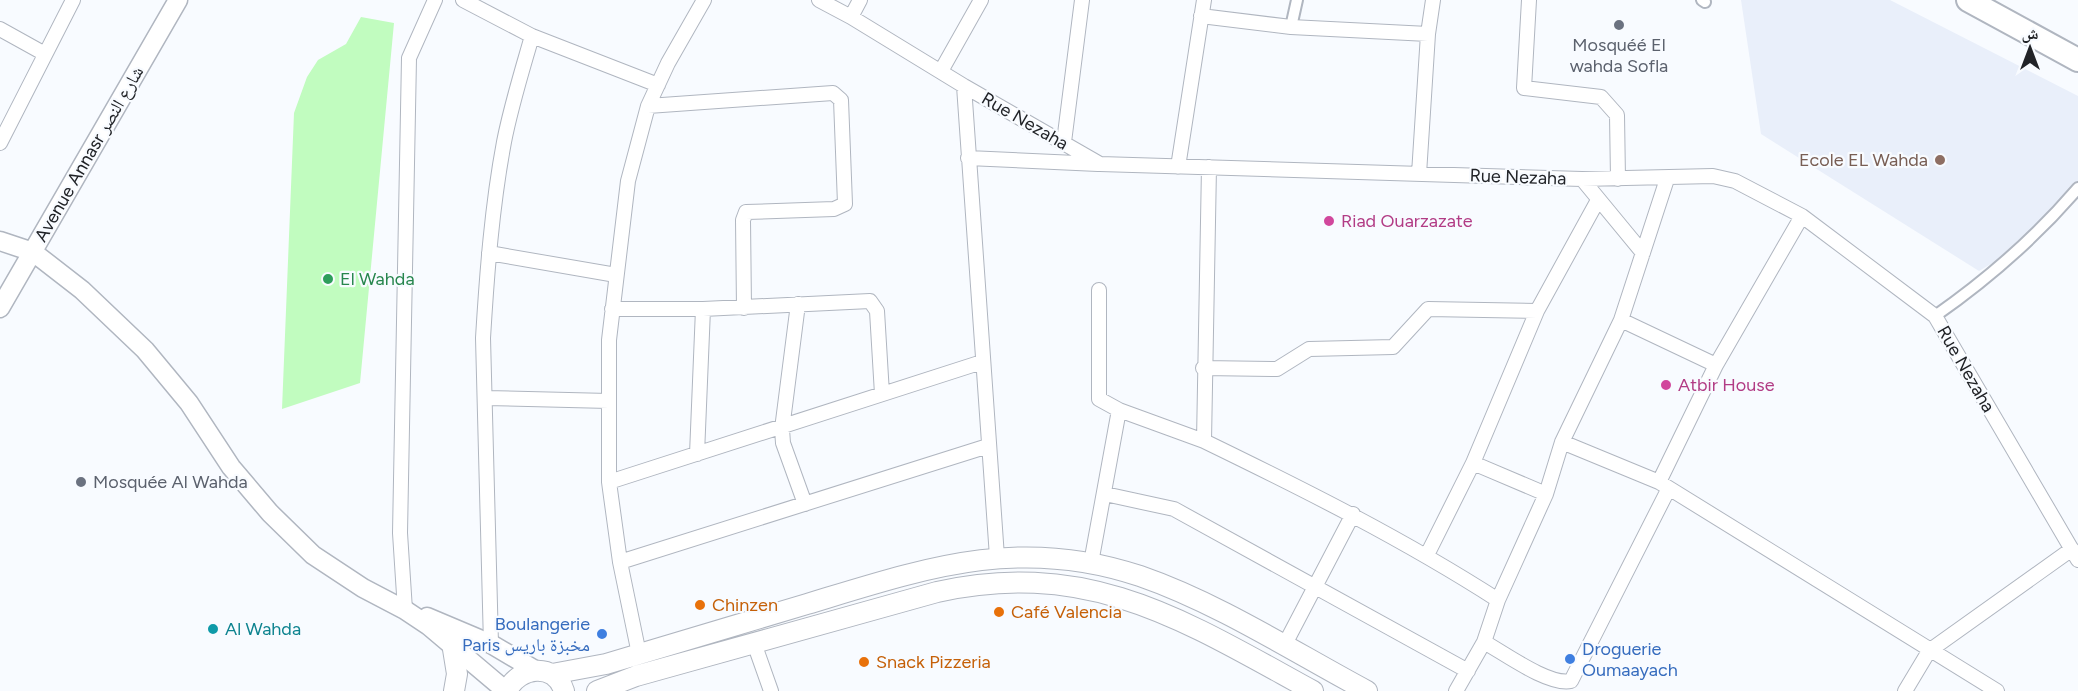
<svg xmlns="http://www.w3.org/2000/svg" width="2078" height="691" font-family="Figtree,'Noto Naskh Arabic',sans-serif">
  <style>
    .built { fill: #e9effa }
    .green { fill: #c1fcbf }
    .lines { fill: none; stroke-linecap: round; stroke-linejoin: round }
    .pedestrian-casing { stroke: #b0b6c0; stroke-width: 14 }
    .minor-casing { stroke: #b0b6c0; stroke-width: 16 }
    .tertiary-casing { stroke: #b0b6c0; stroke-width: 21 }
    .secondary-casing { stroke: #b0b6c0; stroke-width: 22 }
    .primary-casing { stroke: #b0b6c0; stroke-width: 26 }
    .pedestrian { stroke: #fff; stroke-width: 10 }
    .minor { stroke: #fff; stroke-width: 14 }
    .tertiary { stroke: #fff; stroke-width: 18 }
    .secondary { stroke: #fff; stroke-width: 20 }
    .primary { stroke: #fff; stroke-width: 22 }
    .worship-dot { fill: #6b7280; stroke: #f8fbff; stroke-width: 2 }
    .education-dot { fill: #8d6e63; stroke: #f8fbff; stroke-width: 2 }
    .hotel-dot { fill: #d1479c; stroke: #f8fbff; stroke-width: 2 }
    .leisure-dot { fill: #2e9e5b; stroke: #f8fbff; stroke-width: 2 }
    .food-dot { fill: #e8710a; stroke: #f8fbff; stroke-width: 2 }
    .culture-dot { fill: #0f9aa8; stroke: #f8fbff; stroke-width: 2 }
    .shop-dot { fill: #3f7fe0; stroke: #f8fbff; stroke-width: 2 }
    .labels { text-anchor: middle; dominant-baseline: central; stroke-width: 4.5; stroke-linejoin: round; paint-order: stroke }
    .worship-label { font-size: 18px; fill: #5b616d; stroke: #f8fbff }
    .street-label { font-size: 18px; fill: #212327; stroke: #f8fbff }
    .education-label { font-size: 18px; fill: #785e54; stroke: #f8fbff; text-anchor: end }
    .hotel-label { font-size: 18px; fill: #b23c85; stroke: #f8fbff; text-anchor: start }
    .leisure-label { font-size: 18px; fill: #27864d; stroke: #f8fbff; text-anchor: start }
    .food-label { font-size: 18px; fill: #c56008; stroke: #f8fbff; text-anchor: start }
    .shop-label { font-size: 18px; fill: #366cbe; stroke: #f8fbff; text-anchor: end }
    .culture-label { font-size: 18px; fill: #0d838f; stroke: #f8fbff; text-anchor: start }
  </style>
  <rect width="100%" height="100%" fill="#f8fbff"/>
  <path class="built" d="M1741,0H1890L2078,96V186L2018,248L1979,271L1761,134Z"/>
  <path class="green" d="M361,17L394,23L360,383L282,409L294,113L307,77L318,60L346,44Z"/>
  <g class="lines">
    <defs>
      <path id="pedestrian" d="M1702,0L1705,2
        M1291,27L1297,0
        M1935,316C1988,279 2036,237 2078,188"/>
      <path id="minor" d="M463,0L532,36L658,85
        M819,0L851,17L964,86L1100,164L1582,179L1713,176L1735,181L1802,216L1935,316L2078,560
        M1529,0L1524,88L1601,97L1617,115L1618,179
        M1201,16L1291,27L1428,34
        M851,17L860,0
        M0,29L45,54
        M941,71L981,0
        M964,86L997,557
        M648,106L833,93L841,100L845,204L834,209L746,212L743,220L744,308
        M1064,142L1082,0
        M0,143L73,0
        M968,158L1098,164
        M1178,167L1204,0
        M1419,174L1428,34L1433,0
        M1582,179L1643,253
        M489,253L616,275
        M1099,290V399L1119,410
        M798,304L782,429L783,443L805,504
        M612,309H703L870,301L877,311L882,394
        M1621,320L1716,365
        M1203,368L1277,369L1309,349L1393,347L1428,309L1537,311
        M485,398L609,401
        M1204,441C1305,490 1403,539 1498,600
        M1562,442L1659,482L1997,691
        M697,454L703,309
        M609,482L982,362
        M1659,482L1716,365L1802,216
        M1105,494L1174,509L1468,671
        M1546,494L1473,463L1537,311L1598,200
        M1427,555L1473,463
        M620,562L988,446
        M1091,563L1119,410L1204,441L1209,167
        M405,610L400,533L409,58L435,0
        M1484,642C1504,653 1549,686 1571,681L1668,490
        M754,643L771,691
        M491,644L483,338C487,272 492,206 504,142C511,106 522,71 532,36
        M1284,646L1353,514
        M639,654L620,562L609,482V340L628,181L648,106L668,63L704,0
        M1456,691L1484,642L1498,600L1546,494L1562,442L1621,320L1667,179
        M1905,691L1929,651L2072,549"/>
      <path id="tertiary" d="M0,241L33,252L82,290L145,350L189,403L231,467L270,513L313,555L363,588L405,610L429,626L506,691
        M0,308L178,0
        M427,617L491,644L535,670"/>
      <path id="secondary" d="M452,643L457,674L454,691
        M552,674L606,664C673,644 740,624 807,604C923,569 1018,535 1140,576C1218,603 1294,652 1367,691
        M507,691C519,666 555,662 564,691
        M597,691L636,676L937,592C1090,558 1185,621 1313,691"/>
      <path id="primary" d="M1968,0L2078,60"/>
    </defs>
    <use href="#pedestrian" class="pedestrian-casing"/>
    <use href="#minor" class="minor-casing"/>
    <use href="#tertiary" class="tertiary-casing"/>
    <use href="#secondary" class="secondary-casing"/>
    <use href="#primary" class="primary-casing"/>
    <use href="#pedestrian" class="pedestrian"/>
    <use href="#minor" class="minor"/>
    <use href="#tertiary" class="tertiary"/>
    <use href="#secondary" class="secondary"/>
    <use href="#primary" class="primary"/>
  </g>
  <g class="worship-dot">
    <circle cx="1619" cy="25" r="6"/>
    <circle cx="81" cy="482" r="6"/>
  </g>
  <circle class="education-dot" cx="1940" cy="160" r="6"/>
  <g class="hotel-dot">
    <circle cx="1329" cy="221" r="6"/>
    <circle cx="1666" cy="385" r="6"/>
  </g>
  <circle class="leisure-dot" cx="328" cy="279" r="6"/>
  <g class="food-dot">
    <circle cx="700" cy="605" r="6"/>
    <circle cx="999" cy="612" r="6"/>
    <circle cx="864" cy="662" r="6"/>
  </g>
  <circle class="culture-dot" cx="213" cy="629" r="6"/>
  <g class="shop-dot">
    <circle cx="602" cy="634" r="6"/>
    <circle cx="1570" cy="659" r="6"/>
  </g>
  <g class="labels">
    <g class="worship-label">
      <text x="1619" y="45">Mosquéé El<tspan x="1619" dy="21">wahda Sofla</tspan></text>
      <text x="93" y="482" text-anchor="start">Mosquée Al Wahda</text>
    </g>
    <g class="street-label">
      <text transform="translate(1025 121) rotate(30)">Rue Nezaha</text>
      <text transform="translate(89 154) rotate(-60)">Avenue Annasr شارع النصر</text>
      <text transform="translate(1518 177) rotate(2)">Rue Nezaha</text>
      <text transform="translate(1966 369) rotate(60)">Rue Nezaha</text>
    </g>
    <g class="education-label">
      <text x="1928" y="160">Ecole EL Wahda</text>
    </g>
    <g class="hotel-label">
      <text x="1341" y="221">Riad Ouarzazate</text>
      <text x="1678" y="385">Atbir House</text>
    </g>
    <g class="leisure-label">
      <text x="340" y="279">El Wahda</text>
    </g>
    <g class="food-label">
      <text x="712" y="605">Chinzen</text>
      <text x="1011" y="612">Café Valencia</text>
      <text x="876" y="662">Snack Pizzeria</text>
    </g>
    <g class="shop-label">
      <text x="590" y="624">Boulangerie<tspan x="590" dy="21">Paris مخبزة باريس</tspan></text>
      <text x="1582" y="649" text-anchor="start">Droguerie<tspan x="1582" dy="21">Oumaayach</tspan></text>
    </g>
    <g class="culture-label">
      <text x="225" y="629">Al Wahda</text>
    </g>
  </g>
  <g transform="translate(2030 48)" stroke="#f8fbff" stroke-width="4.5" paint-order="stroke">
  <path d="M0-4.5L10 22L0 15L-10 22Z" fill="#212327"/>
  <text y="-9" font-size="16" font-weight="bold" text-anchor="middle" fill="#212327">ش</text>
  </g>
</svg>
